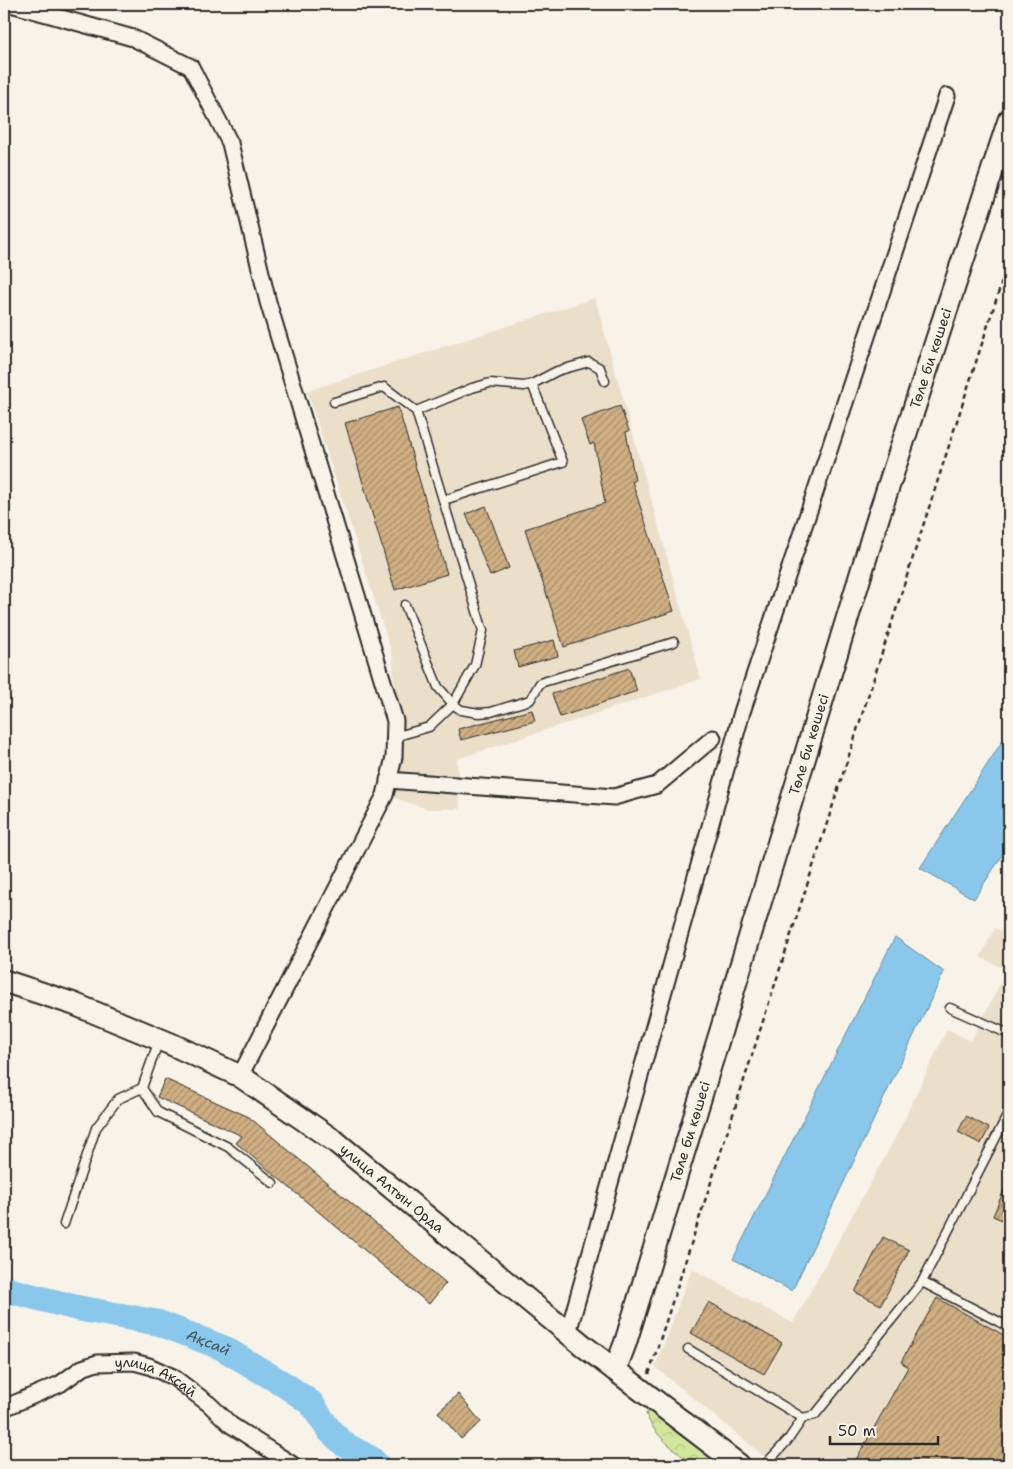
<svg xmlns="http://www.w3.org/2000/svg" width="1013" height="1469" font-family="'Shantell Sans',sans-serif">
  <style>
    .built { fill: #ebdfca }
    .forest { fill: url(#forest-crowns); stroke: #7e8964 }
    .water { fill: #8ac8eb; stroke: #64899e }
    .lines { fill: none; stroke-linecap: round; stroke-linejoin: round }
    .river { stroke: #8ac8eb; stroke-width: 26 }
    .building { fill: url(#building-hatch); stroke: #2b2b2b }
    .lane-casing { stroke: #2b2b2b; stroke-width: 11 }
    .street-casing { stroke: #2b2b2b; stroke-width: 19 }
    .secondary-casing { stroke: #2b2b2b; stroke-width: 25 }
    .path { stroke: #2b2b2b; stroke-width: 2.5; stroke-dasharray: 5 4; stroke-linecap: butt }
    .lane { stroke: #f7f3e8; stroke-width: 8 }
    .street { stroke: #f7f3e8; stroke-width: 15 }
    .secondary { stroke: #f7f3e8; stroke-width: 21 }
    .labels { text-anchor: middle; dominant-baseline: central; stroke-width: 5; stroke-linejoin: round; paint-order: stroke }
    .street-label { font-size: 14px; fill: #2b2b2b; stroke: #f7f3e8 }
    .water-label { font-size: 15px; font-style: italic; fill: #43525b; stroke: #f7f3e8 }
  </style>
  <defs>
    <pattern id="forest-crowns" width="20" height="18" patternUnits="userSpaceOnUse" patternTransform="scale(1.25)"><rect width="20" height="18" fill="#d2e79c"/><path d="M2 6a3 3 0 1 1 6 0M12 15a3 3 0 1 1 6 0" fill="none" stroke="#b4c687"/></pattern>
    <pattern id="building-hatch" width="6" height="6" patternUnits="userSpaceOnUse" patternTransform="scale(1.25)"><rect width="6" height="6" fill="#d0af83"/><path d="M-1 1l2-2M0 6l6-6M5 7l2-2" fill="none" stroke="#a98f6b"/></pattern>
  </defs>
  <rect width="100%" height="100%" fill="#f7f3e8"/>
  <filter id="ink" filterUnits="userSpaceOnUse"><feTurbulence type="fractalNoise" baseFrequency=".02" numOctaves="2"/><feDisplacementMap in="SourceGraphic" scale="10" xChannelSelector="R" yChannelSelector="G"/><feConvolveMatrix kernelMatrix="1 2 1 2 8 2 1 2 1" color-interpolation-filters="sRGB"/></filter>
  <g filter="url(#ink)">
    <path class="built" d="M595,298L701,679L457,759L460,809H428L385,795L395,721L393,657L307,391Z
      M995,928L1009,935V1465H775L655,1367L692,1269L793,1323L899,1131L947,1029L971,1041L1007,970L980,957Z"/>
    <path class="forest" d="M655,1409L676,1423L681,1436L697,1443L730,1465H693C676,1450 653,1436 646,1413Z"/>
    <path class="water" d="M1009,731V845L974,899L920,868Z
      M895,937L944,972L792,1291L733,1259Z"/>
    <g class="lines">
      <path class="river" id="s1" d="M4,1289L77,1308L159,1323L223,1348L285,1385L311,1403L329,1430L345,1445L371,1459L377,1465"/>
    </g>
    <path class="building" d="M620,406L629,431L626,432L635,481H632L674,611L564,647L525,529L605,503L594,443L590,445L581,420Z
      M398,407L447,574L395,590L345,423Z
      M486,506L509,568L490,576L466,514Z
      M554,640L558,656L518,667L514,651Z
      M629,668L637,691L560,717L552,694Z
      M532,710L535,721L461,740L458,729Z
      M165,1079L249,1117L446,1283L429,1304L236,1143L242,1136L157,1097Z
      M966,1116L989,1128L981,1144L958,1132Z
      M1009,1178V1223L993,1216Z
      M883,1237L909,1250L881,1305L855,1292Z
      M937,1298L1009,1338V1465H853L908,1367L901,1362Z
      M709,1302L782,1343L764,1374L691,1333Z
      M458,1394L481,1422L461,1439L438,1412Z"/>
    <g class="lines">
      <defs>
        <path id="lane" d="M334,402L384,387L416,411
          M444,500L563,462L532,384
          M405,605L438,687L453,704L461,710L479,713L491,712L530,700L540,683L674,642
          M394,737L429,727L453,704L475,665L483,631L416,411L472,388L490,383L524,386L532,384L557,371L589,362L600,368L605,381
          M950,1008L1009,1034
          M142,1088L158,1112L228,1147L273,1183
          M64,1224L96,1128L118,1099L142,1088L159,1040
          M922,1282L1009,1327
          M688,1349L803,1418L815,1415L922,1282L1009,1112
          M765,1465L788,1440L803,1418"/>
        <g id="street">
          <path d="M11,4L133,38L191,67L230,143L268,302L395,721L394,757L385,795L240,1076"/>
          <path d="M388,780L614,797L657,785L713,738"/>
          <path d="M568,1333L742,712L947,96"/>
          <path id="s2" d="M4,1408L60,1384L82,1368L97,1363L134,1362L149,1366L173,1377L209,1404L231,1425L293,1465"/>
        </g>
        <g id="secondary">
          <path id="s3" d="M4,981L74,1004L171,1044L240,1076L336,1142L585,1347L739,1465"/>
          <path id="s4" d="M615,1370L625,1344L878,518L1009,120"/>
        </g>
      </defs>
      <use href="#lane" class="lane-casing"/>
      <use href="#street" class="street-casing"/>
      <use href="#secondary" class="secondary-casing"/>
      <path class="path" d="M649,1374L1009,260"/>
      <use href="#lane" class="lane"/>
      <use href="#street" class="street"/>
      <use href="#secondary" class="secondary"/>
    </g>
  </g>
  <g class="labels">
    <g class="street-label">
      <text stroke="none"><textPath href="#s4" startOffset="1060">Төле би көшесі</textPath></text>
      <text stroke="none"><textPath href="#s4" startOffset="655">Төле би көшесі</textPath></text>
      <text stroke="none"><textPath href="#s4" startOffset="250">Төле би көшесі</textPath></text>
      <text stroke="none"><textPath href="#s3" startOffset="444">улица Алтын Орда</textPath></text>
      <text stroke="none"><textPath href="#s2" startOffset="166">улица Аксай</textPath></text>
    </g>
    <g class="water-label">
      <text stroke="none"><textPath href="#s1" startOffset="212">Ақсай</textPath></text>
    </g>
  </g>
  <rect width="1013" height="1469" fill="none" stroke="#f7f3e8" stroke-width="20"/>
  <rect x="10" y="10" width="993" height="1449" fill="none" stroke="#2b2b2b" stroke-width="2" filter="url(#ink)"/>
  <path d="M830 1436v8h108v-8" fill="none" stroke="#2b2b2b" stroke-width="2.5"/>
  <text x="838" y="1436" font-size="15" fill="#2b2b2b" stroke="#f7f3e8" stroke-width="4" paint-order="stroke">50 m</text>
</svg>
